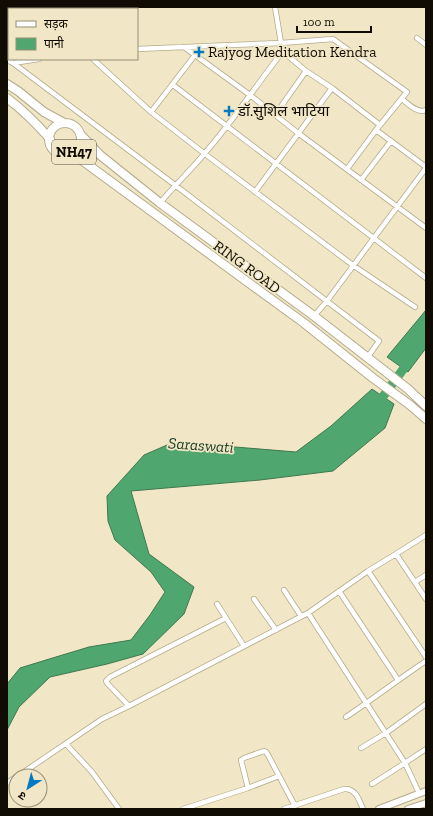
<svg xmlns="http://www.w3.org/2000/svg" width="433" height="816" font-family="'Zilla Slab','Noto Sans Devanagari',serif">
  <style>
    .water { fill: #50a66f; stroke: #3d784f }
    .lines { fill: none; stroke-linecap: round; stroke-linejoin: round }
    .river { stroke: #50a66f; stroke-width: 9 }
    .street-casing { stroke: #b5ab8b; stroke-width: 6 }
    .secondary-casing { stroke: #b5ab8b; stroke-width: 8 }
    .highway-casing { stroke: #b5ab8b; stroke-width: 10 }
    .street { stroke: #fff; stroke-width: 4.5 }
    .secondary { stroke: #fff; stroke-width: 6 }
    .highway { stroke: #fff; stroke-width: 8 }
    .poi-dot { fill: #037ac3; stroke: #f1e6c5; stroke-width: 1.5 }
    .labels { text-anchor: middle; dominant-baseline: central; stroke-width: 3.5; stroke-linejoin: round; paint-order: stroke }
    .shield { fill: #f1e6c5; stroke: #544d3d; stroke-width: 1 }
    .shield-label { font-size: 14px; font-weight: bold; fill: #100c03 }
    .poi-label { font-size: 15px; fill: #100c03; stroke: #f1e6c5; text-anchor: start }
    .street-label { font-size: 15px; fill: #100c03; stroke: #f1e6c5 }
    .water-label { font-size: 16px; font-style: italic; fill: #183c25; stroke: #f1e6c5 }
  </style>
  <rect width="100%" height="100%" fill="#f1e6c5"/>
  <path class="water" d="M426,310V348L408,372L387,357Z
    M372,389L394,404L385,428L333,471L260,480L131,491L149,554L194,587L184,614L143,654L107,664L50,677L19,707L7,730V684L20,668L46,660L89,647L131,640L150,615L165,592L151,572L115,540L108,521L107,496L144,455L174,442L296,452L331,426Z"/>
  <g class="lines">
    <path class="river" d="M376,406L410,360"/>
    <defs>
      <path id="street" d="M12,9V8L33,7
        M417,38L426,45
        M184,47L250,95L298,133L426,228
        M7,49L9,34
        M137,49L281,43L333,39L407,92L376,130L347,169
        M281,50L306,71L332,88L380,125
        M93,59L151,112L205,154L354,266L415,307
        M7,60L13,63L39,59
        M13,63L175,185L379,341L367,358
        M173,85L426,278
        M402,99C408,104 418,114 426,110
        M151,112L195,55
        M275,115L306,71
        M376,130L426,167
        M361,180L391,141
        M255,192L332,88
        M160,203C174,186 191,170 205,153C232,122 255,87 280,55L281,43L275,7
        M314,316L327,301L426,168
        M396,554L426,535
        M368,571L426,657
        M415,582L426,575
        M284,590L301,616
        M339,591L398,680
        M254,599L276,630
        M217,604L226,618
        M308,613L405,763L419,793
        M129,706L107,683L106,681L110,677L226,618L244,646
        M346,717C373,699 399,679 426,661
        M66,744L92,772L119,809
        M361,748L386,733L426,704
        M18,776L102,719L129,706L308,613L368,571L396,554L426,599
        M7,783L16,777
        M372,784L405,763L426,749
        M248,788L241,760L244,758L264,751L266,752L268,755L295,806
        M183,809L248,788L279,776
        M284,809L344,789C356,788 359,800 363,809"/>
      <path id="secondary" d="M379,809L426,791
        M408,809L426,803"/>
      <path id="highway" d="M7,84L18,91L44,112L64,123
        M7,98C23,110 37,124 50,139
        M49 139a16 16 0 1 1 32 0a16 16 0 1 1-32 0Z
        M80,134L100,155L160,203L314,316L408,389L426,406
        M72,153L249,283L304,323L373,378L410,405L426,419"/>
    </defs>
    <use href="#street" class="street-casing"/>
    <use href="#secondary" class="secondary-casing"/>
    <use href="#highway" class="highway-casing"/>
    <use href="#street" class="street"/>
    <use href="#secondary" class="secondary"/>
    <use href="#highway" class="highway"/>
  </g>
  <g class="poi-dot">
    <path d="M197 46h4v4h4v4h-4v4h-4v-4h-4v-4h4z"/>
    <path d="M227 105h4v4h4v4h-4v4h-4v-4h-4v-4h4z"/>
  </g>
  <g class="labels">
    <rect class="shield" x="52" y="140" width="44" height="24" rx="3"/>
    <g class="shield-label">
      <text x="74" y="152">NH47</text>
    </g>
    <g class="poi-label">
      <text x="208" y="52">Rajyog Meditation Kendra</text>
      <text x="238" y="111">डॉ.सुशिल भाटिया</text>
    </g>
    <g class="street-label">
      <text transform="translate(247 267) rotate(36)">RING ROAD</text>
    </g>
    <g class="water-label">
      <text transform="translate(201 445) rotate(4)">Saraswati</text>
    </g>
  </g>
  <rect width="433" height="816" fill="none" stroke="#100c03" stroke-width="16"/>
  <rect x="8" y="8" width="130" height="52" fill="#f1e6c5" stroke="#978f77"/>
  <rect x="16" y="21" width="20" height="6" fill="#ffffff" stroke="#978f77"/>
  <text x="44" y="28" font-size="12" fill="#100c03">सड़क</text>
  <rect x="16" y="38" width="20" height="12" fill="#50a66f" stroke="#978f77"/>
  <text x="44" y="48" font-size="12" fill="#100c03">पानी</text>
  <g transform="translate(28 788) rotate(216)"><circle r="19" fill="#f1e6c5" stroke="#978f77"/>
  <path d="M0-3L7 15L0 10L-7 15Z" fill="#037ac3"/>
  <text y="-6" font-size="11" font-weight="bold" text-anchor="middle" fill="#100c03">उ</text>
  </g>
  <path d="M297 26v6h74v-6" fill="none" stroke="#100c03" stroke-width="2"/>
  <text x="303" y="26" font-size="12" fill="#100c03" stroke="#f1e6c5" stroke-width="3" paint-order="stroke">100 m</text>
</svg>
